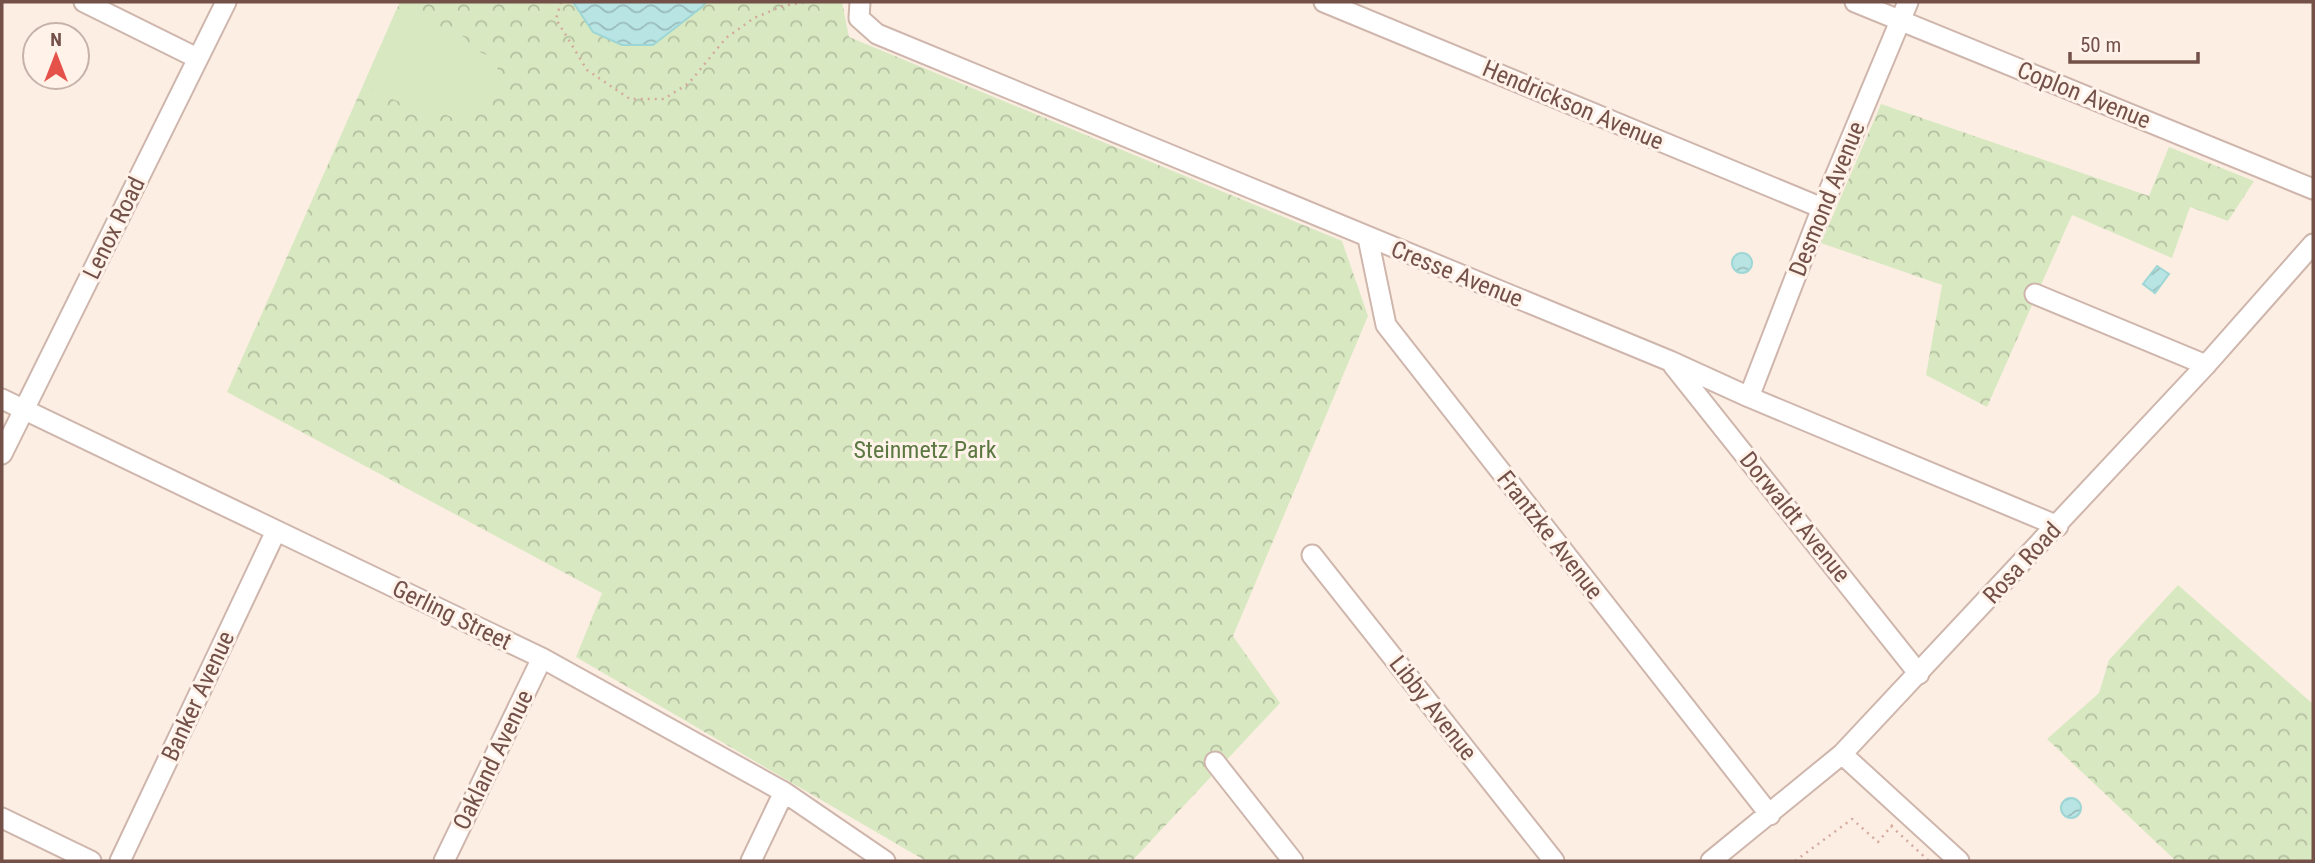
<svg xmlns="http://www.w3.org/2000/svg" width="2315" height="863" font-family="'Roboto Condensed',sans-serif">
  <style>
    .forest { fill: url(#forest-crowns) }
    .pitch { fill: #d8e9c2 }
    .water { fill: url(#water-waves); stroke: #9ed6d6; stroke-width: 2 }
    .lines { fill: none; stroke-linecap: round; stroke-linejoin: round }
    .minor-casing { stroke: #cfb6ad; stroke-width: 23 }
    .path { stroke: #d5aa9e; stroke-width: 2.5; stroke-dasharray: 2 5; stroke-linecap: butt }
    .minor { stroke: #fff; stroke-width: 19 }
    .labels { text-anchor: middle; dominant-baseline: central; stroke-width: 6; stroke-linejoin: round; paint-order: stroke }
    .street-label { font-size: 24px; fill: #735149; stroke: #fff2e9 }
    .park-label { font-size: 24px; fill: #5b7842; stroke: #fff2e9 }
  </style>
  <defs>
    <pattern id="forest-crowns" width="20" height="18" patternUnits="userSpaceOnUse" patternTransform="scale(1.75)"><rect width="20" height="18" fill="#d8e9c2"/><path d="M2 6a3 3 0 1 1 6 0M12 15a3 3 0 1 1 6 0" fill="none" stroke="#b4bfa0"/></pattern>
    <pattern id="water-waves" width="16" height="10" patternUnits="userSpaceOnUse" patternTransform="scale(1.75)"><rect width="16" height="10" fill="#b8e5e4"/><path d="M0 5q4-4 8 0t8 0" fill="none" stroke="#9abcbb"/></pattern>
  </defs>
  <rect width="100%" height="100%" fill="#fceee3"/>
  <path class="forest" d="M400,2H842L849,37L1342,241L1368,316L1233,636L1280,703L1132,861H926L576,657L602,593L227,392Z
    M1881,104L2149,196L2169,147L2254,181L2228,221L2190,207L2172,258L2072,215L1987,407L1926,375L1942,285L1821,243Z
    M2178,585L2313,704V861H2176L2047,739L2099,693L2109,660Z"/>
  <path class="pitch" d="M397,8L466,38L463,45L501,61L472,126L435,110L432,116L363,86Z"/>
  <path class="water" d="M573,2H706L702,7L653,45H622L593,32Z
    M1732 263a10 10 0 1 1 20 0a10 10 0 1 1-20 0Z
    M2157,266L2169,274L2155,293L2143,284Z
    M2061 808a10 10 0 1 1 20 0a10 10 0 1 1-20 0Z"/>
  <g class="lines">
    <defs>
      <path id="minor" d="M84,2L197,58
        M860,2L859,18L877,34L1670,361L1749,397L2058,526
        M1324,2L1822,208
        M1855,2L2313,189
        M1368,238L1386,325L1770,815
        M2035,294L2206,365
        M1673,365L1919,674
        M1749,397L1822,208L1908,2
        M2,399L542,658L784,792L885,861
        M2,454L226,2
        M1312,555L1554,861
        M1842,754L1959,861
        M1215,762L1293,861
        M2,818L91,861
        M120,861L276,531
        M444,861L542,658
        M751,861L784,792
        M1711,861L1842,754L2206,365L2313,244"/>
    </defs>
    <use href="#minor" class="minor-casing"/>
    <path class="path" d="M561,2L556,19L587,70L630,99H664L689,83L726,38L754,18L783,6L805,2
      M1891,826L1929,861
      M1795,861L1852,819L1878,842L1893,824"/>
    <use href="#minor" class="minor"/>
  </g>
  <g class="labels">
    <g class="street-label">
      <text transform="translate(2084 95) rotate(22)">Coplon Avenue</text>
      <text transform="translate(1573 105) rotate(23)">Hendrickson Avenue</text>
      <text transform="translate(1827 199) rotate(-68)">Desmond Avenue</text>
      <text transform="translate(114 228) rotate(-64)">Lenox Road</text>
      <text transform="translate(1457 274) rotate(22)">Cresse Avenue</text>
      <text transform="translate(1795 517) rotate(51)">Dorwaldt Avenue</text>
      <text transform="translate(1550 535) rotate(52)">Frantzke Avenue</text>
      <text transform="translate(2022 563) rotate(-47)">Rosa Road</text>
      <text transform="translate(452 615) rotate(26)">Gerling Street</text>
      <text transform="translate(198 696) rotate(-65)">Banker Avenue</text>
      <text transform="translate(1433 708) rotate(52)">Libby Avenue</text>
      <text transform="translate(493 760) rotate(-64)">Oakland Avenue</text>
    </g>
    <g class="park-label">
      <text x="925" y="450">Steinmetz Park</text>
    </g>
  </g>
  <rect width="2315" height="863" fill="none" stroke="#735149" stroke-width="7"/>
  <g transform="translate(56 56)"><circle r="33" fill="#fff2e9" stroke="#c7b2a9" stroke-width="2"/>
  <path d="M0-5L12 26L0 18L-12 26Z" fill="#e4524a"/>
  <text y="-10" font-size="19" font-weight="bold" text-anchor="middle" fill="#735149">N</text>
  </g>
  <path d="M2070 52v10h128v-10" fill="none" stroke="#735149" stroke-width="3.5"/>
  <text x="2080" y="52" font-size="21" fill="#735149" stroke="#fff2e9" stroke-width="5" paint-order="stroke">50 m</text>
</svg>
